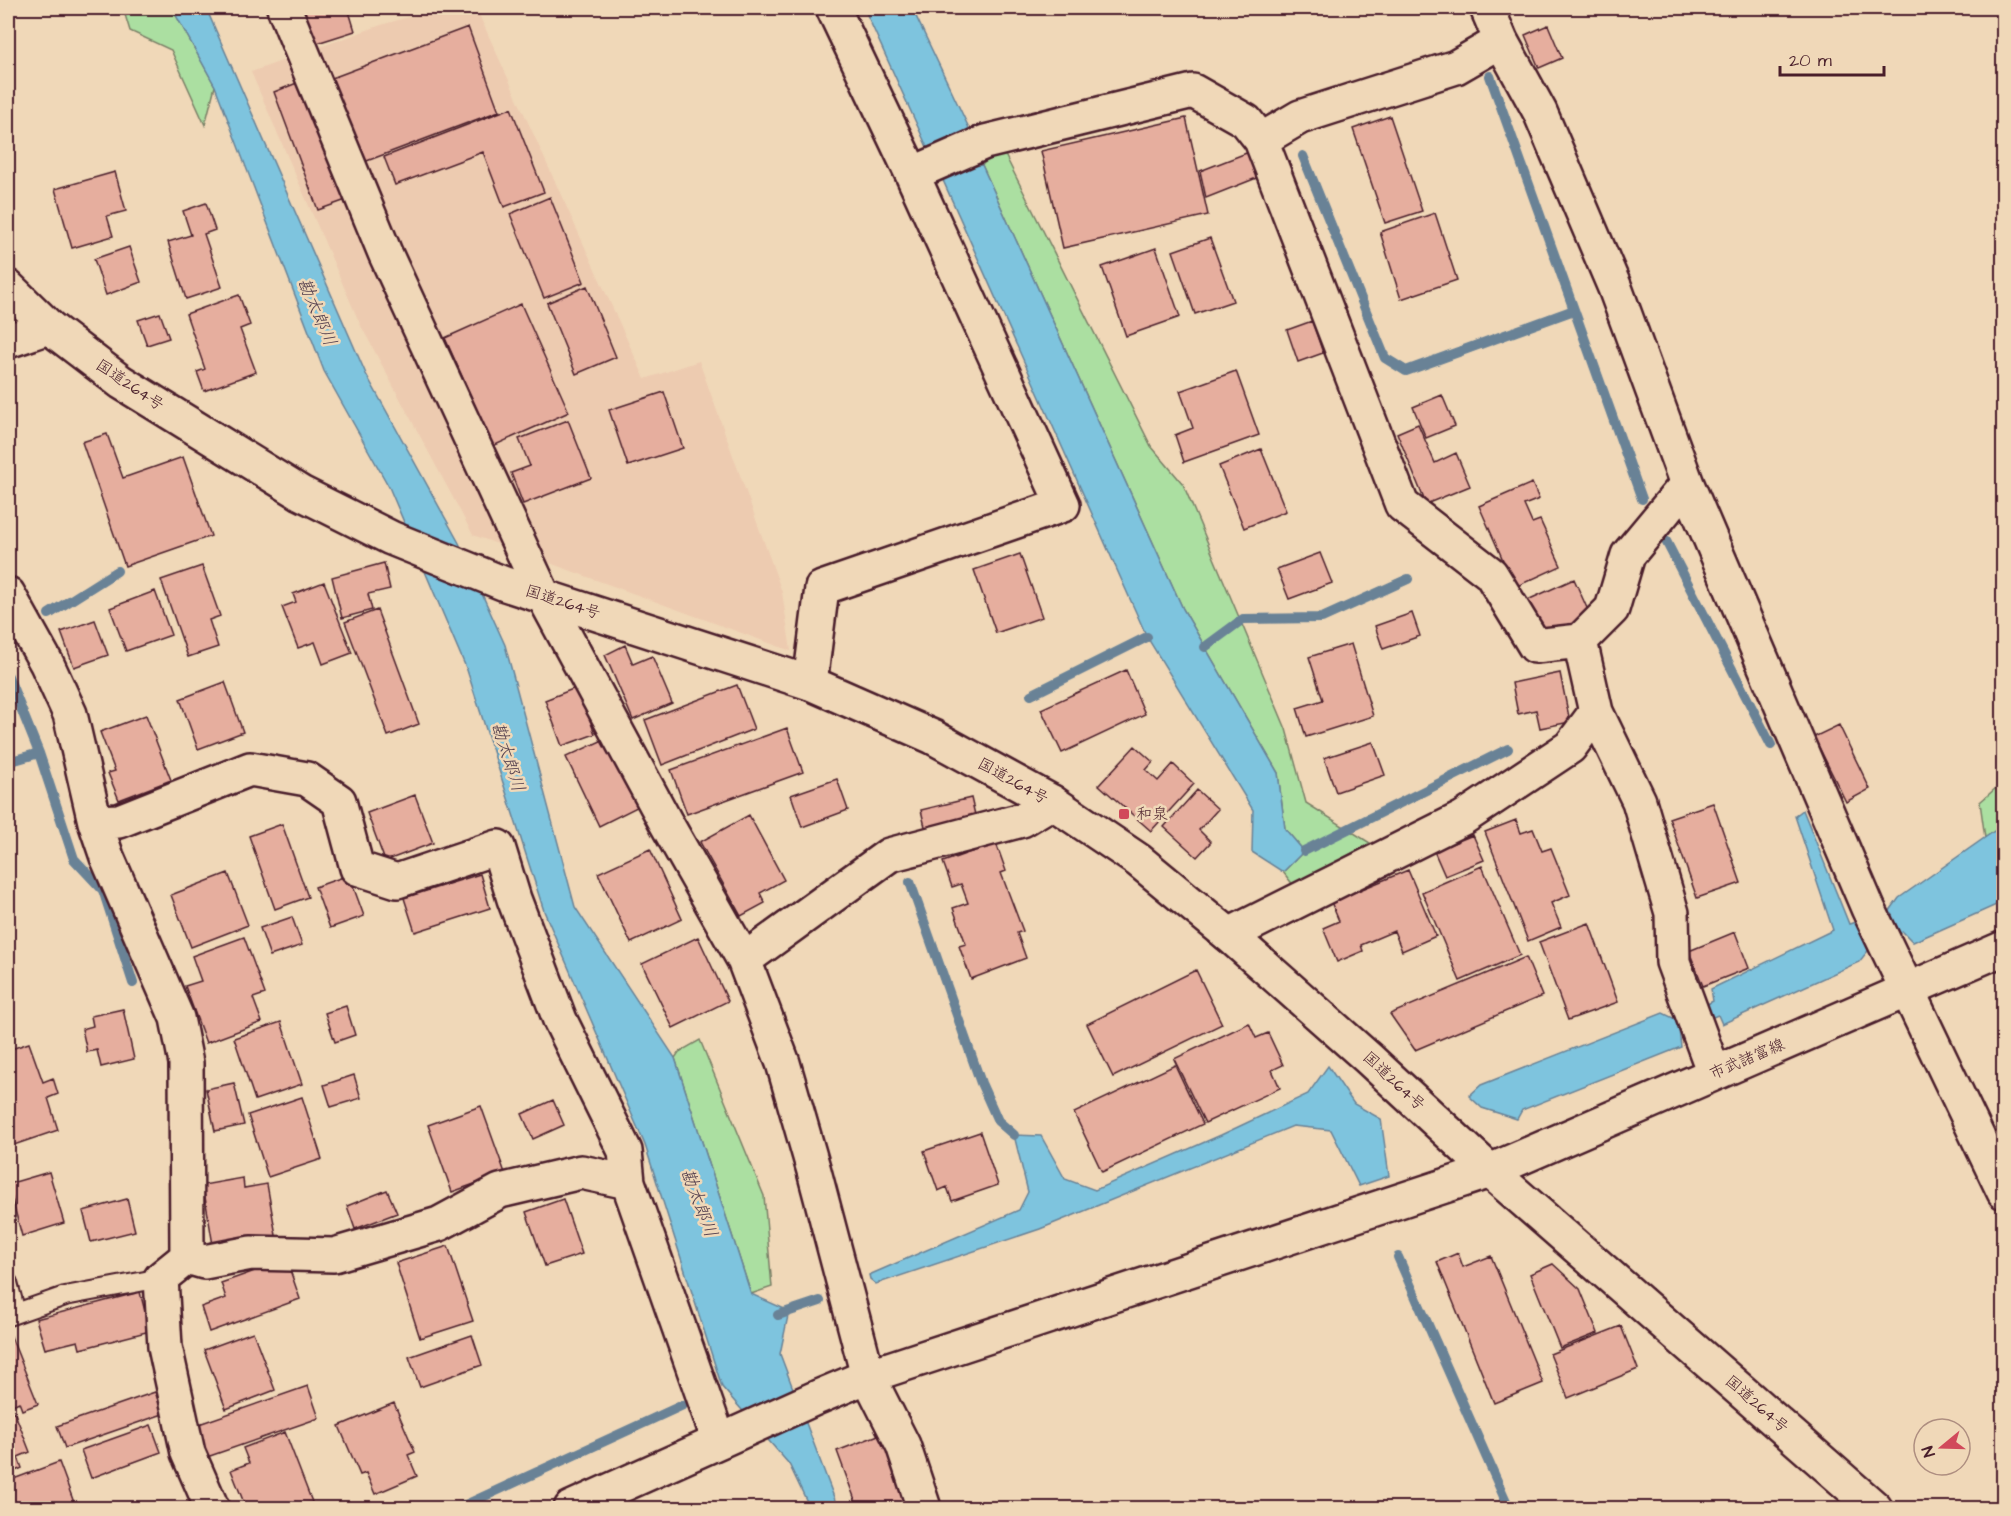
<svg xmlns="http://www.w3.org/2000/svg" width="2011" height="1516" font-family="'Architects Daughter','Klee One',sans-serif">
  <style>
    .built { fill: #edcbb0 }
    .green { fill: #abdfa1; stroke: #7a7f66; stroke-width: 1.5 }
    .water { fill: #7ec4de; stroke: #698296; stroke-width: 1.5 }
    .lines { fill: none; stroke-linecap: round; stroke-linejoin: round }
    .stream { stroke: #698296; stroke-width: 10 }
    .building { fill: #e6ae9e; stroke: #4a1f2b; stroke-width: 1.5 }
    .lane-casing { stroke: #4a1f2b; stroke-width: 22 }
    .street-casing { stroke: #4a1f2b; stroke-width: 38 }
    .secondary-casing { stroke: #4a1f2b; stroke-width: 38 }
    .highway-casing { stroke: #4a1f2b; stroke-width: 38 }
    .lane { stroke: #f0d8b8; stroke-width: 18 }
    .street { stroke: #f0d8b8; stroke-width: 33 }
    .secondary { stroke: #f0d8b8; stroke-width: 33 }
    .highway { stroke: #f0d8b8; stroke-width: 33 }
    .poi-dot { fill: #d1495b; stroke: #f0d8b8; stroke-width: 2 }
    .labels { text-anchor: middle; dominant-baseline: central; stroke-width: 5; stroke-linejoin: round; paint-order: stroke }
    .street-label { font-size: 16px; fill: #4a1f2b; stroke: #f0d8b8 }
    .poi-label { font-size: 16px; fill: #4a1f2b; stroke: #f0d8b8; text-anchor: start }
    .water-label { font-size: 18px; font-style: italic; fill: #54404f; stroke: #f0d8b8 }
  </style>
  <rect width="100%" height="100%" fill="#f0d8b8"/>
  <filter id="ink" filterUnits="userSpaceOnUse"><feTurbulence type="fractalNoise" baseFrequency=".0167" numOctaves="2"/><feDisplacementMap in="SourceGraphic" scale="12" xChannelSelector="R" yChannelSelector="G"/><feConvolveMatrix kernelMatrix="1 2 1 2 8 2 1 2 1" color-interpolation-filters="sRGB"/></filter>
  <g filter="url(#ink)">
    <path class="built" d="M439,8H476L645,379L699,361L782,592L791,651L473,535L360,324L251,72L381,25Z"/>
    <path class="green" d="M123,8H172L215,86L205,125L171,50L130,31Z
      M1001,147L1151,446L1183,484L1286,729L1306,803L1370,843L1294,886L1283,872L1304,851L1285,829L1278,773L1183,609L982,165Z
      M2003,782V825L1985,838L1980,802Z
      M700,1040L764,1196L772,1287L751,1294L675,1058L679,1052Z"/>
    <path class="water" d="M172,8H206L366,374L459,543L505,645L575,907L675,1058L751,1294L789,1311L780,1354L838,1508H810L789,1464L722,1387L645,1145L544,911L467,670L389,487L324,371L215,86Z
      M864,8H912L969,128L950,143L927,147Z
      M982,165L1183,609L1278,773L1285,829L1304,851L1283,872L1252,852L1253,810L1147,637L942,178L963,167Z
      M1803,810L1849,924L1889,912L1899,898L2003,825V902L1913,942L1903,932L1871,947L1859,962L1722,1024L1718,1015L1679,1030L1681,1047L1522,1110L1517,1119L1482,1108L1469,1096L1481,1085L1663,1013L1677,1020L1713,1001L1711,989L1833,930L1795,816Z
      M1328,1066L1354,1104L1381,1119L1389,1176L1359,1186L1331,1130L1293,1126L1040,1229L876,1284L870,1279L869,1275L1019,1210L1028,1192L1014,1135L1041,1136L1065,1179L1095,1190L1221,1135L1308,1094Z"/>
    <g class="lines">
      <path class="stream" d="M1490,76L1642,499
        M1303,156L1385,358L1406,371L1574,310
        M1666,541L1771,745
        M49,614L117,571
        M1205,647L1243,619L1322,618L1408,579
        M8,676L39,753
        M1031,695L1147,637
        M8,762L39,753L74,859L103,890L133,983
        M1304,851L1508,749
        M910,882L981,1083L998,1121L1014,1135
        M1398,1257L1509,1508
        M778,1315L820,1301
        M459,1508L683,1405"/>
    </g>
    <path class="building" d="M302,8H348L355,31L314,44Z
      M1548,25L1562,58L1539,68L1525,35Z
      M468,27L499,111L364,162L332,78Z
      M302,81L346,200L318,210L274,92Z
      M511,108L544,192L504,207L483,152L395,185L384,157Z
      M1390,116L1422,211L1385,223L1353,129Z
      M1186,118L1208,215L1063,248L1041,151Z
      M1249,152L1259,177L1206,198L1200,171Z
      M115,172L126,211L107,216L113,236L72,248L55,189Z
      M550,197L584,282L544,298L510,214Z
      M206,203L215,230L204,234L222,287L186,299L168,242L191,235L183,211Z
      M1435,213L1457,280L1401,299L1380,232Z
      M1210,238L1233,301L1195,314L1173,251Z
      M129,247L141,282L106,295L94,259Z
      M1156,248L1180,317L1126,336L1102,267Z
      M587,286L616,357L576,374L547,303Z
      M239,295L250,325L240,329L256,372L204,391L197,372L205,369L186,314Z
      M521,304L569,412L493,446L445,338Z
      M160,313L169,338L147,345L138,320Z
      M1312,321L1323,353L1298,362L1287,330Z
      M1236,371L1259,435L1184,462L1175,435L1193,428L1180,391Z
      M664,392L683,448L628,466L609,410Z
      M1442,395L1455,426L1426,438L1413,407Z
      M568,420L591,478L523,504L511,473L530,466L519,439Z
      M1418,424L1435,463L1456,453L1470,486L1426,504L1397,433Z
      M107,434L123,478L183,457L211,536L125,566L82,442Z
      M1261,449L1286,511L1244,528L1219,466Z
      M1532,483L1539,499L1524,505L1532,523L1540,520L1561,566L1515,587L1479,506Z
      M1320,553L1332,583L1289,599L1277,569Z
      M1020,554L1042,617L996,633L974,570Z
      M384,563L390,589L368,594L372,610L342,618L332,577Z
      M202,566L220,616L209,620L218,647L188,657L161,580Z
      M1574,579L1591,617L1538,641L1521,603Z
      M324,582L352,653L323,664L315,642L298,648L282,607L296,602L293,594Z
      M155,591L171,635L126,651L110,608Z
      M377,610L419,724L388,736L345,622Z
      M1412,613L1420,636L1383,649L1375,626Z
      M95,620L108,655L74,667L61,632Z
      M1351,644L1373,716L1306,737L1297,708L1323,700L1309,657Z
      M625,645L633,664L652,656L672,703L633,720L605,655Z
      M1126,670L1145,714L1062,753L1041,709Z
      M1560,673L1570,722L1540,728L1536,710L1518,714L1512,683Z
      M225,682L243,732L198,749L180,699Z
      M737,685L754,729L662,765L645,720Z
      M578,687L595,734L562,746L545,700Z
      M146,715L171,780L119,800L108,773L115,771L100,732Z
      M1839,725L1870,789L1846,802L1814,737Z
      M787,728L803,772L687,814L671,770Z
      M605,739L637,807L599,826L566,757Z
      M1373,742L1385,775L1336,792L1324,758Z
      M1135,746L1153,762L1146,770L1158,781L1173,764L1194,784L1151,831L1099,785Z
      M837,779L848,810L802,827L791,795Z
      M1197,790L1218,809L1199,830L1211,842L1197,857L1164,827Z
      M415,795L433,843L385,861L367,813Z
      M971,798L976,819L926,831L921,810Z
      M1713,803L1741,883L1697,898L1669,818Z
      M749,815L784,880L760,893L765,903L741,916L700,842Z
      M1516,820L1521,833L1533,829L1542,851L1551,848L1570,895L1551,903L1561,927L1528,941L1485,832Z
      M282,824L308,897L275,909L249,836Z
      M1473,835L1484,860L1445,876L1434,851Z
      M996,843L1006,871L1001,873L1023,931L1017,933L1026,958L971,979L959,946L966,944L953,908L968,903L961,884L952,887L943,862Z
      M650,849L682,919L631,943L598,873Z
      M1482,866L1520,955L1460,981L1422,892Z
      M1408,870L1436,936L1402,951L1394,931L1361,945L1363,951L1337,962L1323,928L1339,921L1331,902Z
      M228,873L248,925L191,947L171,895Z
      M480,874L490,908L415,932L404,898Z
      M349,875L364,916L330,928L315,887Z
      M292,917L302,945L270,956L260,928Z
      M1589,923L1618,1002L1568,1020L1539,942Z
      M1735,932L1749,968L1703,986L1689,951Z
      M244,937L265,994L253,998L262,1022L206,1043L185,986L201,981L192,956Z
      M698,937L728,1001L673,1028L642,964Z
      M1526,957L1542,996L1415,1050L1390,1014Z
      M1196,970L1222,1024L1113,1077L1087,1024Z
      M346,1006L355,1035L335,1042L325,1013Z
      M123,1009L134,1059L101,1067L97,1050L87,1052L82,1029L93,1026L91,1016Z
      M281,1022L302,1084L255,1100L234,1038Z
      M1249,1023L1256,1038L1268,1033L1283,1065L1272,1070L1280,1088L1205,1123L1174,1059Z
      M29,1043L43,1082L53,1078L58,1094L48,1098L58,1130L8,1147V1050Z
      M1175,1065L1203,1124L1102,1172L1074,1113Z
      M354,1075L361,1098L331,1107L324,1085Z
      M234,1083L244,1125L215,1131L206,1089Z
      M302,1097L322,1159L268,1177L248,1115Z
      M553,1100L564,1125L533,1139L522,1114Z
      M481,1106L505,1173L452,1192L428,1125Z
      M980,1132L998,1185L952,1201L947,1187L938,1191L924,1151Z
      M49,1172L64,1223L22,1236L8,1184Z
      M243,1178L244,1188L267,1184L277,1241L214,1251L203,1185Z
      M387,1190L397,1213L355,1229L347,1206Z
      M127,1199L135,1231L91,1242L83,1211Z
      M563,1199L582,1254L545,1266L526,1212Z
      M448,1246L473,1321L420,1338L396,1263Z
      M1458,1253L1463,1267L1491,1256L1543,1383L1494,1403L1437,1262Z
      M1553,1264L1580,1289L1598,1333L1560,1348L1530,1274Z
      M290,1270L300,1299L209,1332L201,1307L226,1298L221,1283L255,1271Z
      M140,1292L150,1331L80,1349L78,1341L45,1349L36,1319Z
      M1621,1326L1638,1369L1568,1398L1550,1354Z
      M8,1329L38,1404L22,1410L19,1402L8,1407Z
      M253,1332L275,1390L226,1409L204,1350Z
      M472,1335L482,1365L420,1387L409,1357Z
      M308,1386L319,1418L207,1457L196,1425Z
      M155,1392L163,1414L65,1448L57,1426Z
      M394,1403L415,1452L408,1455L417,1476L375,1494L366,1473L360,1475L339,1426Z
      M14,1411L30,1452L18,1457L22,1468L8,1474V1414Z
      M151,1425L161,1452L91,1478L81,1450Z
      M285,1432L312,1502L295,1508H246L231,1470L249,1463L243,1448Z
      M881,1434L906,1505L897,1508H858L837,1451Z
      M59,1462L76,1508H8V1481Z"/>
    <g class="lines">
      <defs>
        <path id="lane" d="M8,1283L16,1313
          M8,1316L65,1296L161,1278"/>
        <path id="street" d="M284,8L385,253L543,595L665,821L744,960L783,1063L814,1171L868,1376L903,1445L924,1508
          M1487,8L1501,41L1540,112L1615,288L1687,484L1868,908L2004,1192
          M1261,140L1300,117L1456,67L1501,41
          M912,174L985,142L1193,91L1246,121L1261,140L1402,505L1491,574L1535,646L1580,641
          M8,341L49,327
          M8,594L47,664L70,714L95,822L107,857L177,1018L186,1063L187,1257L161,1278L165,1347L188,1453L212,1508
          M810,683L822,588L1063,505L912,174L833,8
          M1596,712L1639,801L1672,913L1673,962L1714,1073
          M95,822L119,821L250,769L307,779L339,801L357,868L397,881L498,847L514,899L560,1020L625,1151L628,1182
          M1229,935L1463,818L1570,747L1596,712L1580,641L1612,609L1628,555L1687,484
          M744,960L889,855L1022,820L1052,802
          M187,1257L204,1262L251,1253L334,1255L439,1224L500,1191L581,1172L628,1182L719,1441"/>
        <path id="secondary" d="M571,1508L818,1397L868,1376L1490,1171L2004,948"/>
        <path id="highway" d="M8,287L49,327L121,382L301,493L391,538L505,584L810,683L933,737L1052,802L1138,860L1229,935L1368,1058L1490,1171L1875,1508"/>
      </defs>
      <use href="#lane" class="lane-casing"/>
      <use href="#street" class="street-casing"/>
      <use href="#secondary" class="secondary-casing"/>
      <use href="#highway" class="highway-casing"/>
      <use href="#lane" class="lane"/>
      <use href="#street" class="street"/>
      <use href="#secondary" class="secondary"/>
      <use href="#highway" class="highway"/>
    </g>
  </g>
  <rect class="poi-dot" x="1118" y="808" width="12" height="12" rx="3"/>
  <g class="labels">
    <g class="street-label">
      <text transform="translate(130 385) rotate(34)">国道264号</text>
      <text transform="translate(563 602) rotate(18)">国道264号</text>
      <text transform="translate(1013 781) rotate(29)">国道264号</text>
      <text transform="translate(1747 1059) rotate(-23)">市武諸富線</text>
      <text transform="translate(1394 1081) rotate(43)">国道264号</text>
      <text transform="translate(1757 1404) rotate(41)">国道264号</text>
    </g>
    <g class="poi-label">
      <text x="1136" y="814">和泉</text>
    </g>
    <g class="water-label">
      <text transform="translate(317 312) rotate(67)">勘太郎川</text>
      <text transform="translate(508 757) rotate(72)">勘太郎川</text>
      <text transform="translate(699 1203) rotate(69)">勘太郎川</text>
    </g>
  </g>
  <rect width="2011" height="1516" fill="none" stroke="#f0d8b8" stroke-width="30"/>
  <rect x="15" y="15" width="1981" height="1486" fill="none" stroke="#4a1f2b" stroke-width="2" filter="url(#ink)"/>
  <g transform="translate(1942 1447) rotate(251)"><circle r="28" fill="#f0d8b8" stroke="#ae8e80" stroke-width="1.5"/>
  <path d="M0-4.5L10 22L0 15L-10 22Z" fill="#d1495b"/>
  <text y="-9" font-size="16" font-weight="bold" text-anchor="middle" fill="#4a1f2b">N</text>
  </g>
  <path d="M1780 66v9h104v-9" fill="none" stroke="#4a1f2b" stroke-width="3"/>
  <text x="1789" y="66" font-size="18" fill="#4a1f2b" stroke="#f0d8b8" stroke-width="4.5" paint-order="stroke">20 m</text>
</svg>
